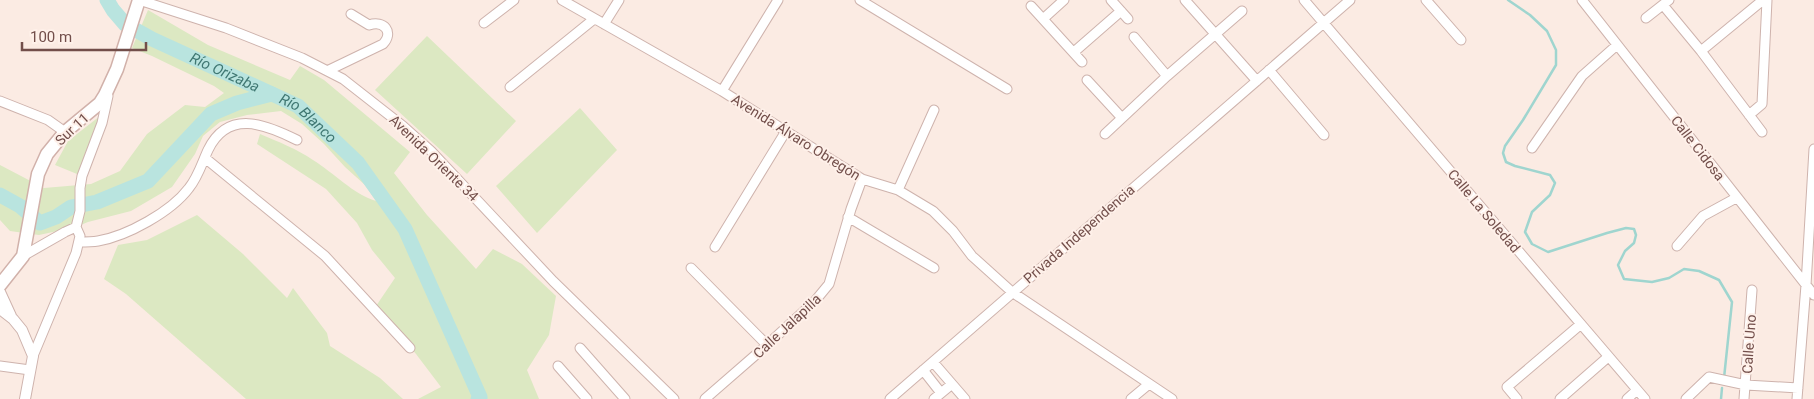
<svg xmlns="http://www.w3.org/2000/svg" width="1814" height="399" font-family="Roboto,sans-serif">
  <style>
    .green { fill: #dce8c2 }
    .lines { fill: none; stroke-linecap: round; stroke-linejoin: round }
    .stream { stroke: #9fd5cf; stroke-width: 2.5 }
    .river { stroke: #b9e4df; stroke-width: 15 }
    .minor-casing { stroke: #ceb3ad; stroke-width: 11 }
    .tertiary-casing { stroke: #ceb3ad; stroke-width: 12 }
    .secondary-casing { stroke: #d1b1aa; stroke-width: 15 }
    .minor { stroke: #fff; stroke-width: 9 }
    .tertiary { stroke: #fff; stroke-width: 10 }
    .secondary { stroke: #fff; stroke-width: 12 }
    .labels { text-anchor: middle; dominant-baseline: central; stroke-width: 4; stroke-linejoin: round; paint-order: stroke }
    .street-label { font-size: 14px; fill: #724e4a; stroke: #fef0e9 }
    .water-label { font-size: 15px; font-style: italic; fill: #3f7772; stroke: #fef0e9 }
  </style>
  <rect width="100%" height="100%" fill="#fbebe3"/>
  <path class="green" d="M148,10L208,45L290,80L300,66L324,80L410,152L394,173L427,215L476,269L493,249L522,264L556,296L549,335L527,370L539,399H418L441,387L416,354L376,306L395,278L372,250L357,223L326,189L257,144L260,134C279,142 297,149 313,160C334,173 353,194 376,201L365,185L345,167L324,144L302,124L281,111L247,115L220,122L203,136L195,154L172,187L131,211L88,222L76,227L39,235L10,231L0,220V165L44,188L91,184L120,171L147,134L185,105L205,107L224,93L214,86L152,56L132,48Z
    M427,36L516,121L467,174L375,90Z
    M580,108L617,150L537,233L496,186Z
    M100,116L83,170L77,174L55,165L68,141Z
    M197,215L243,254L287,298L293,288L327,333L330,346L380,378L403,399H246L126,294L104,279L118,245L147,240Z"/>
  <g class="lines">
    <path class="stream" d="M1508,0L1530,15L1547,31L1556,50V65L1523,120L1505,146L1503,153L1506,162L1515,166L1550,175L1555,183L1550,195L1532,212L1525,232L1532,244L1548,252L1607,233L1626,228L1634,229L1636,235L1634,243L1625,251L1618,265L1624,279L1652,282L1669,278L1684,269L1699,271L1719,280L1732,302L1724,378
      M1721,399L1722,388"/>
    <g class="river">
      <path id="s1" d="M107,0L113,10L125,24L152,39L272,94"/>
      <path id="s2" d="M0,195L20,206L40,223L56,217L71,207L97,202L148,181L211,114L237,103L272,94L298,106L358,163L405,229L480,397L478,399"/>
    </g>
    <defs>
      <path id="minor" d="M139,0L226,28L302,58L343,79L403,126L431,151L553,281L674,399
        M562,0L722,91L862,179L898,190L933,211L953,231L972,256L1012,292L1172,399
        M860,0L1007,89
        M1111,0L1128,19
        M1185,0L1257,81
        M1304,0L1645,399
        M1426,0L1461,40
        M1582,0L1814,295
        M1663,5L1701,51L1762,132
        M1031,6L1082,62
        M1646,18L1669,0
        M1043,19L1064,0
        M484,23L514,0
        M604,24L619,0
        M1134,37L1167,76
        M1701,51L1763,0
        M1074,52L1121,11
        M329,70L383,44C394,32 384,20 369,25L351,14
        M1269,70L1324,135
        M1087,80L1122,118
        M510,87L594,19
        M722,91L778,0
        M0,101L48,120L65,132
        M1749,115L1762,104L1767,0
        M1105,134L1167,76L1242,11
        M1532,148L1582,76L1617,45
        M205,158L325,256L410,348
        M898,190L934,110
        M848,217L934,268
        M79,242C85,242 92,242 98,241C127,236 171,212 189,188C198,177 202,163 208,150C228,109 265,124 297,140
        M1677,246L1703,216L1736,198
        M715,247L786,131
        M23,256L65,232L76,227
        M691,268L767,345
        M580,348L625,399
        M33,356L76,253L80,236L76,227L80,211V188L82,176L102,123L108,96
        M933,362L965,399
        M0,366L30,370
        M558,366L587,399
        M923,370L941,393
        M705,399L767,345L815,301L829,284L851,209L862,179
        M890,399L1350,0
        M934,399L952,384
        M1131,399L1149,384
        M1517,399L1507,387L1581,324
        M1560,399L1608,357
        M1627,399L1637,390
        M1686,399L1709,377L1746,385L1798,388
        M1744,399L1752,290
        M1797,399L1806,285L1814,149"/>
      <path id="tertiary" d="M0,292L11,316
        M0,309L13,319L22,330L33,356L25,399"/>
      <path id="secondary" d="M0,285L23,256L38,174L47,154L65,132L100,103L105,95L117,69L139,0"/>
    </defs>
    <use href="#minor" class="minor-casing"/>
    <use href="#tertiary" class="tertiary-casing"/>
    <use href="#secondary" class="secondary-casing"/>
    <use href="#minor" class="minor"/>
    <use href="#tertiary" class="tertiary"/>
    <use href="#secondary" class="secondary"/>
  </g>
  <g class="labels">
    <g class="street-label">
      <text transform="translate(72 129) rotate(-43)">Sur 11</text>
      <text transform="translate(796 137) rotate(32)">Avenida Álvaro Obregón</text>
      <text transform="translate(1698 148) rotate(52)">Calle Cidosa</text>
      <text transform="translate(434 158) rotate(44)">Avenida Oriente 34</text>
      <text transform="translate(1484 211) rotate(50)">Calle La Soledad</text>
      <text transform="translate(1079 234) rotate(-41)">Privada Independencia</text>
      <text transform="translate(787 326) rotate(-43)">Calle Jalapilla</text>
      <text transform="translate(1749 344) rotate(-86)">Calle Uno</text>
    </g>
    <g class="water-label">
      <text stroke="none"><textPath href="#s1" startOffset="141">Río Orizaba</textPath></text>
      <text stroke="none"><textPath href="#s2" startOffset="366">Río Blanco</textPath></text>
    </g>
  </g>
  <path d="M22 42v8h124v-8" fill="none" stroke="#724e4a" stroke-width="2.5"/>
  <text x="30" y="42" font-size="15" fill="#724e4a" stroke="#fef0e9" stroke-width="4" paint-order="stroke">100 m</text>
</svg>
